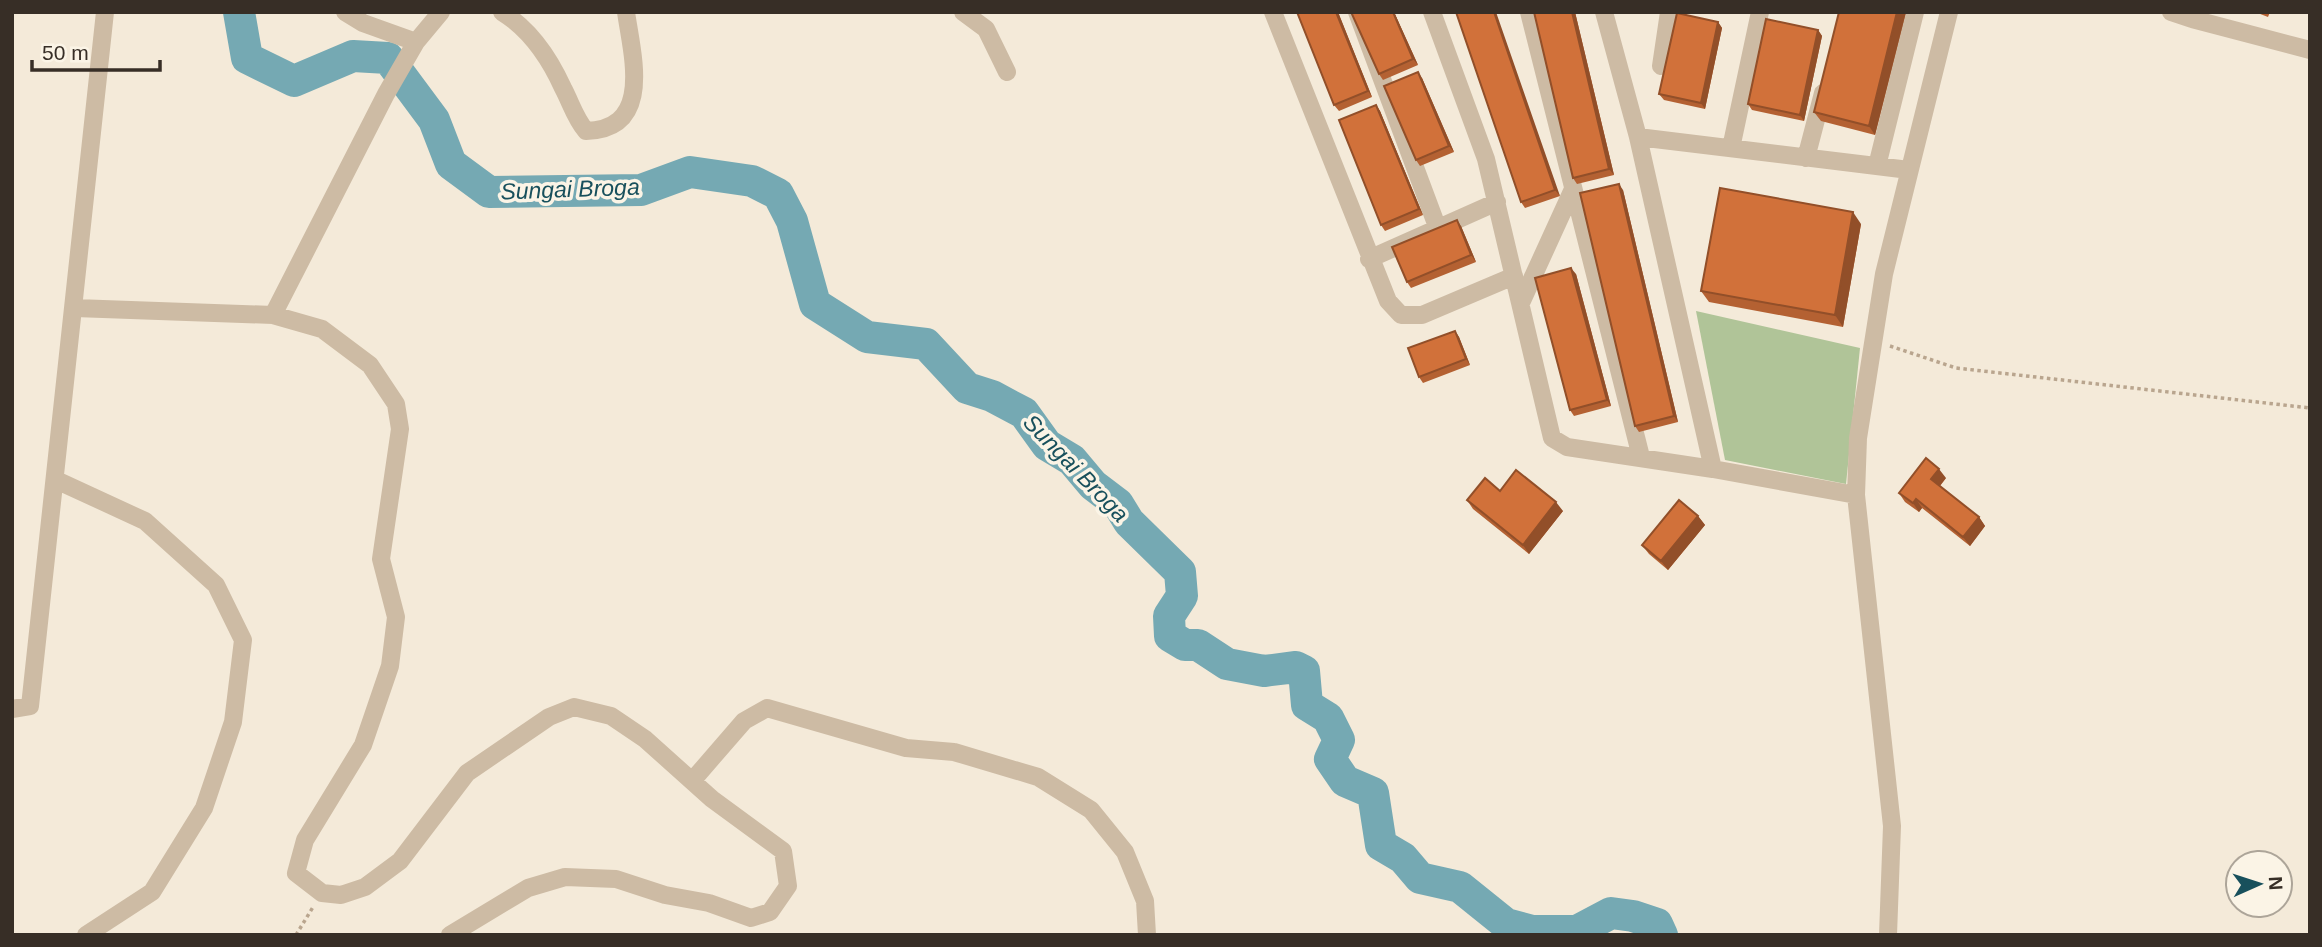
<svg xmlns="http://www.w3.org/2000/svg" width="2322" height="947" font-family="Helvetica,sans-serif">
  <style>
    .green { fill: #b0c498 }
    .lines { fill: none; stroke-linecap: round; stroke-linejoin: round }
    .river { stroke: #75a9b3; stroke-width: 32 }
    .path { stroke: #b9a58e; stroke-width: 3.5; stroke-dasharray: 3.5 3.5; stroke-linecap: butt }
    .minor { stroke: #cdbba4; stroke-width: 18 }
    .wall { fill: #b46132 }
    .shaded-wall { fill: #924f29 }
    .building { fill: #d1713a; stroke: #924f29; stroke-width: 2 }
    .labels { text-anchor: middle; dominant-baseline: central; stroke-width: 7; stroke-linejoin: round; paint-order: stroke }
    .water-label { font-size: 23px; font-style: italic; fill: #18505c; stroke: #fbf4e6 }
  </style>
  <rect width="100%" height="100%" fill="#f4ead9"/>
  <path class="green" d="M1696,311L1860,348L1846,484L1725,460Z"/>
  <g class="lines">
    <path class="river" d="M239,12L247,58L294,81L353,56L388,58L434,120L451,164L489,192L641,190L690,172L752,181L778,194L792,221L815,304L867,337L926,344L967,388L992,396L1024,413L1047,445L1072,460L1093,485L1118,504L1129,522L1180,572L1182,596L1169,616L1170,636L1185,645H1198L1227,664L1264,671L1296,667L1304,671L1307,705L1328,718L1339,740L1330,759L1345,781L1373,793L1381,845L1403,858L1420,878L1460,887L1506,924L1532,931H1577L1611,913L1633,916L1657,924L1662,935"/>
    <path class="path" d="M1890,346L1956,368L2310,408
      M296,935L313,907"/>
    <path class="minor" d="M345,12L363,23L416,42
      M502,12C531,30 549,57 563,88C571,103 575,118 586,131C654,129 632,55 626,12
      M963,12L986,29L1007,72
      M1273,12L1388,301L1401,315H1422L1514,276
      M1357,12L1438,229
      M1432,12L1486,159L1552,438L1567,447L1713,469
      M1529,12L1641,457
      M1604,12L1638,137L1713,469L1856,495
      M2171,12L2192,19L2194,12
      M2192,19L2310,50
      M1661,66L1669,12
      M1638,137L1909,170
      M1731,148L1760,12
      M1806,158L1823,93
      M1877,166L1915,12
      M1369,259L1497,202
      M1521,303L1573,189
      M75,308L273,315L386,94L416,42L441,12
      M273,315L322,329L370,365L396,404L400,429L381,559L396,617L390,666L363,745L305,840L296,873L322,893L341,895L365,887L400,861L467,773L549,717L574,707L611,716L645,739L712,799L783,851L788,886L770,912L751,918L709,903L665,895L616,879L565,877L528,888L450,935
      M56,480L145,521L216,585L243,640L233,722L204,808L152,892L86,935
      M12,709L30,706L105,12
      M692,781L744,721L767,708L906,748L954,752L1038,777L1091,810L1125,852L1145,901L1147,935
      M1888,935L1892,826L1856,495L1858,438L1884,274L1949,12"/>
  </g>
  <path class="wall" d="M1297,12H1338L1372,97L1339,111L1334,105Z
    M1351,12H1394L1418,65L1383,80L1379,74Z
    M1456,12L1560,196L1525,208L1521,202Z
    M1534,12H1575L1614,175L1577,184L1573,178Z
    M1839,12H1906L1875,135L1821,121L1814,112Z
    M2255,12H2270L2268,17Z
    M1718,22L1722,28L1705,109L1664,100L1659,94Z
    M1818,30L1822,36L1804,121L1752,110L1748,104Z
    M1422,78L1454,152L1420,166L1416,160Z
    M1376,105L1380,111L1423,215L1385,231L1381,225Z
    M1623,190L1678,422L1639,432L1635,426Z
    M1861,224L1843,327L1709,302L1701,291Z
    M1461,226L1476,262L1411,288L1407,282Z
    M1576,274L1611,406L1574,416L1570,410Z
    M1455,331L1459,337L1470,365L1423,383L1419,377Z
    M1946,478L1940,486L1979,517L1985,526L1970,546L1922,508L1919,512L1905,502L1899,493Z
    M1500,491L1563,511L1529,554L1473,509L1467,500Z
    M1698,516L1705,525L1668,570L1649,554L1642,545Z"/>
  <path class="shaded-wall" d="M1336,12H1338L1372,97L1368,91Z
    M1393,12H1394L1418,65L1413,59Z
    M1494,12H1496L1560,196L1555,190Z
    M1572,12H1575L1614,175L1609,169Z
    M1897,12H1906L1875,135L1869,126Z
    M1718,22L1722,28L1705,109L1701,103Z
    M1818,30L1822,36L1804,121L1800,115Z
    M1418,72L1422,78L1454,152L1449,146Z
    M1376,105L1380,111L1423,215L1419,209Z
    M1619,184L1623,190L1678,422L1674,416Z
    M1853,212L1861,224L1843,327L1835,315Z
    M1457,220L1461,226L1476,262L1471,255Z
    M1571,268L1576,274L1611,406L1607,400Z
    M1455,331L1459,337L1470,365L1466,359Z
    M1939,469L1946,478L1938,488L1931,479Z
    M1916,499L1922,508L1919,512L1913,503Z
    M1556,502L1563,511L1529,554L1523,545Z
    M1698,516L1705,525L1668,570L1661,561Z
    M1979,517L1985,526L1970,546L1963,537Z"/>
  <path class="building" d="M1297,12H1336L1368,91L1334,105Z
    M1351,12H1393L1413,59L1379,74Z
    M1456,12H1494L1555,190L1521,202Z
    M1534,12H1572L1609,169L1573,178Z
    M1839,12H1897L1869,126L1814,112Z
    M1677,13L1718,22L1701,103L1659,94Z
    M1766,19L1818,30L1800,115L1748,104Z
    M1418,72L1449,146L1416,160L1384,86Z
    M1376,105L1419,209L1381,225L1339,120Z
    M1619,184L1674,416L1635,426L1580,193Z
    M1720,188L1853,212L1835,315L1701,291Z
    M1457,220L1471,255L1407,282L1392,247Z
    M1571,268L1607,400L1570,410L1535,278Z
    M1455,331L1466,359L1419,377L1408,348Z
    M1926,458L1939,469L1931,479L1979,517L1963,537L1916,499L1913,503L1899,493Z
    M1516,470L1556,502L1523,545L1467,500L1485,478L1500,491Z
    M1679,500L1698,516L1661,561L1642,545Z"/>
  <g class="labels">
    <g class="water-label">
      <text transform="translate(570 189) rotate(-2)">Sungai Broga</text>
      <text transform="translate(1076 468) rotate(46)">Sungai Broga</text>
    </g>
  </g>
  <rect width="2322" height="947" fill="none" stroke="#372e26" stroke-width="28"/>
  <g transform="translate(2259 884) rotate(87)"><circle r="33" fill="#fbf4e6" stroke="#ada599" stroke-width="2"/>
  <path d="M0-5L12 26L0 18L-12 26Z" fill="#18505c"/>
  <text y="-10" font-size="19" font-weight="bold" text-anchor="middle" fill="#372e26">N</text>
  </g>
  <path d="M32 60v10h128v-10" fill="none" stroke="#372e26" stroke-width="3.5"/>
  <text x="42" y="60" font-size="21" fill="#372e26" stroke="#fbf4e6" stroke-width="5" paint-order="stroke">50 m</text>
</svg>
